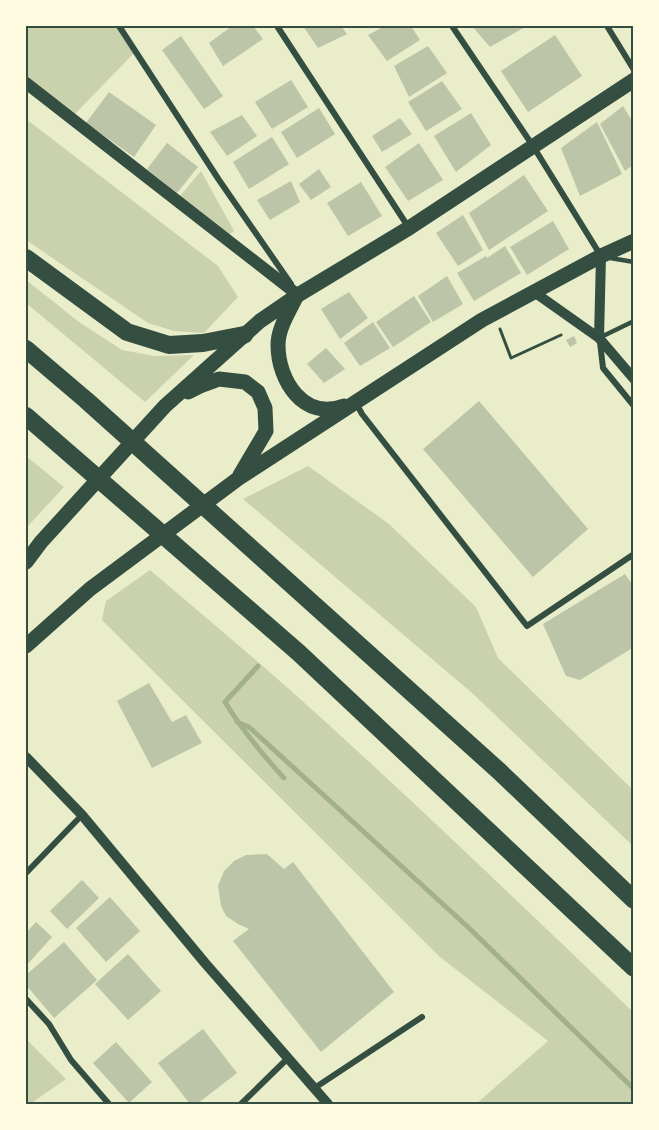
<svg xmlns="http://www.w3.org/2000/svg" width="659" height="1130" font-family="Ubuntu,sans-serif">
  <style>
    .green { fill: #cad2ad }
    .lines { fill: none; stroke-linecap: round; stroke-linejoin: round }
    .stream { stroke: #a3b18a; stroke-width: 5 }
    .building { fill: #bcc5a7 }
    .path { stroke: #344e41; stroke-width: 3 }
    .service { stroke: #344e41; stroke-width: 4.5 }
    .minor { stroke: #344e41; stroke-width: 6 }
    .tertiary { stroke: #344e41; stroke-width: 10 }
    .secondary { stroke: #344e41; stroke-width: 12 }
    .primary { stroke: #344e41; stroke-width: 15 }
    .motorway { stroke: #344e41; stroke-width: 18 }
    .neatline { fill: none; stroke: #344e41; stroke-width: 2 }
  </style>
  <rect width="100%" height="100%" fill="#e9edc9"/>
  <path class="green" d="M26,26H120L137,50L71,118L26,79Z
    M26,119L218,266L238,297L204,333L174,331L148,323L26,240Z
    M201,171L234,231L226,237L180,196Z
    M26,280L79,322L122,350L155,356L194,355L145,402L26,303Z
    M26,456L64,487L26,528Z
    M308,466L389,524L476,607L498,658L633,790V846L471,692L243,499Z
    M150,570C210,621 271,672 329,725C432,819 533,916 633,1012V1104H476L548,1041L440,957L102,620L106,601Z
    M26,1039L66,1079L30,1104H26Z"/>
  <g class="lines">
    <path class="stream" d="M258,666L225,702C242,730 262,754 284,778
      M237,722L249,727L469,928L634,1089"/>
  </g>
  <path class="building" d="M232,26H253L263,39L223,66L209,43Z
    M303,26H341L347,34L318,48Z
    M385,26H411L420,40L387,61L368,35Z
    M472,26H524L525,27L490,47Z
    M555,35L582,76L528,112L501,71Z
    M181,36L223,96L204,109L162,50Z
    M428,46L447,73L409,97L394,66Z
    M291,80L308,107L272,129L255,102Z
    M442,81L462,109L426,131L408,102Z
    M109,92L156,125L134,157L86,123Z
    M623,106L634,124V164L625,171L600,124Z
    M319,108L335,134L297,158L281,132Z
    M471,113L491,145L456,172L434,136Z
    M242,115L257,136L227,156L210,132Z
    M400,118L412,134L382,152L372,136Z
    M597,122L622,174L580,196L561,148Z
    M272,137L289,164L249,189L233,162Z
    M167,143L198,167L177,193L147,169Z
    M419,143L443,180L408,201L385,167Z
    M319,169L331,187L311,200L299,184Z
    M524,175L548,211L489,250L469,213Z
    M291,181L300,202L270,220L257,200Z
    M361,182L382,216L348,236L327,203Z
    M463,215L483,250L458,266L436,233Z
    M553,221L569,249L527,275L510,247Z
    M505,246L521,273L474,301L457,273L486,256L487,258Z
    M447,276L463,304L433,322L418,296Z
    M349,292L368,318L340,339L321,309Z
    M414,296L431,322L393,347L376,322Z
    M373,322L390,348L360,366L344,343Z
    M574,336L577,343L570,347L566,340Z
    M326,348L345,369L324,383L307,364Z
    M479,401L588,529L533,577L423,449Z
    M625,574L634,587V647L580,680L566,676L543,624Z
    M149,683L172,722L186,715L202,743L152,768L117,701Z
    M267,854L284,869L293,862L394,992L321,1052L233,941L249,929L238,924L226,916L221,906L218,886L224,871L234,861L246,855Z
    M82,880L99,898L67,929L50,911Z
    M110,897L140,931L106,962L76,928Z
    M36,922L52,937L26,966V933Z
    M64,942L97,980L54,1018L26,985V975Z
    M128,954L161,991L128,1020L95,984Z
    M203,1029L237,1073L197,1104H190L158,1063Z
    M116,1042L152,1082L129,1103L93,1063Z"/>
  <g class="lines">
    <path class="path" d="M500,329L511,358L561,335"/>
    <path class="service" d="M610,258L634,262
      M601,337L634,321"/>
    <path class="minor" d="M119,26L219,180L291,284
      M277,26L409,228
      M452,26L533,146L601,256
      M607,26L634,70
      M600,342L603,368L634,406
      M356,403L362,414L527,626L634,554
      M26,873L82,815
      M26,999L49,1024L71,1060L109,1104
      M313,1089L422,1017
      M241,1104L287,1059"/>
    <path class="tertiary" d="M534,292L599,338L634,379
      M599,338L601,256
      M26,757L82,815L205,963L328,1104"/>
    <path class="secondary" d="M26,83L298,295"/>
    <path class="primary" d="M296,297C289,312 278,328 278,345C278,381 304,421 344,406
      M188,392L200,386L219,379L245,382L258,392L265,408L266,431L240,475
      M26,562L41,542L165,406L260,321L298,295L409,228L634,80
      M26,646L90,589L239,478L482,320L601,256L634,241"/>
    <path class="motorway" d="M26,258L127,332L169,345L203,343L244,335
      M26,349L86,400L499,771L634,900
      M26,416L299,653L634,968"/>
  </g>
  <rect width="659" height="1130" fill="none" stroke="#fefae0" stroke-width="54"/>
  <rect x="27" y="27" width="605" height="1076" class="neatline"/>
</svg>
